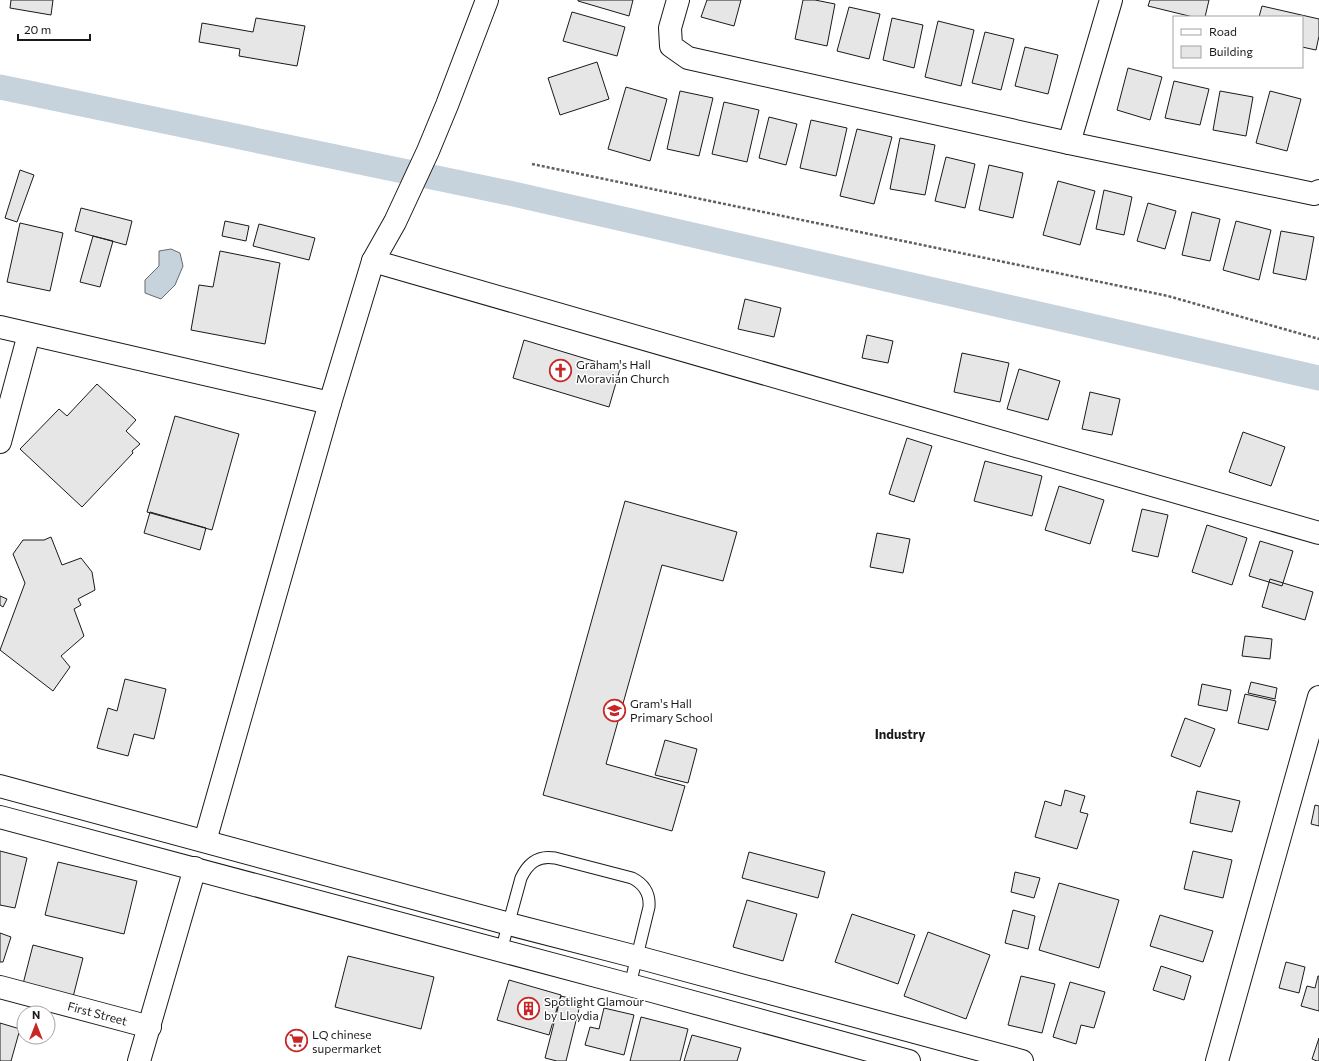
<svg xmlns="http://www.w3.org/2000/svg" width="1319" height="1061" font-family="Commissioner,sans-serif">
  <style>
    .water { fill: #c6d2dc; stroke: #6a6a6a }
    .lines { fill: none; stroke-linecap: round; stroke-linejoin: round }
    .canal { stroke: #c6d2dc; stroke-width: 25 }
    .building { fill: #e6e6e6; stroke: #1a1a1a }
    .service-casing { stroke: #1a1a1a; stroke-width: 13 }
    .minor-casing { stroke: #1a1a1a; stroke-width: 24 }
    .secondary-casing { stroke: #1a1a1a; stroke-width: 24 }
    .path { stroke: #5f5f5f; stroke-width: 2.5; stroke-dasharray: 3 2; stroke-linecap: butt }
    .service { stroke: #fff; stroke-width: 11 }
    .minor { stroke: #fff; stroke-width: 22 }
    .secondary { stroke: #fff; stroke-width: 22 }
    .labels { text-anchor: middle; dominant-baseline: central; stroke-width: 3; stroke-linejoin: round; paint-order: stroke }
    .poi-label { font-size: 12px; fill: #1a1a1a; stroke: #fff; text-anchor: start }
    .street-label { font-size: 12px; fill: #1a1a1a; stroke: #fff }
    .neighbourhood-label { font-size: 13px; font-weight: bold; fill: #1a1a1a; stroke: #fff }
  </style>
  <rect width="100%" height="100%" fill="#fff"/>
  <path class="water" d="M171,249L180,253L183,266L175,285L161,299L145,293V280L159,266V251Z"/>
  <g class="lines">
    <path class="canal" d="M0,87L509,193L1319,378"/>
  </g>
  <path class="building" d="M11,0H53L51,15L10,8Z
    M578,0H633L629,16L578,1Z
    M707,0H741L734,26L701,17Z
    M803,0H815L835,4L827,46L795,39Z
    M1150,0H1209L1205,17H1193L1148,6Z
    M1262,6L1319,19V36L1316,50L1302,47V17H1259Z
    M849,7L880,14L869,59L837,51Z
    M572,12L625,27L617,56L563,41Z
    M256,18L305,26L297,66L239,56L240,49L199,42L202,23L253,32Z
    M892,18L923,25L914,68L883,60Z
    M938,21L974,30L961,86L925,77Z
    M985,32L1014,39L1001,90L972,83Z
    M1025,47L1058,55L1048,94L1015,86Z
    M597,62L609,99L560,115L548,78Z
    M1128,68L1162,77L1150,120L1117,110Z
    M1174,81L1209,89L1200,125L1165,118Z
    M626,87L667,99L650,161L608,149Z
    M680,91L713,98L699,156L667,149Z
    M1220,91L1253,97L1246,136L1213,130Z
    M1270,91L1301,99L1287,151L1256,143Z
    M724,102L759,110L747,162L712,154Z
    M769,117L797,124L786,165L759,158Z
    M811,120L847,128L836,176L800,168Z
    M857,129L892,137L874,204L840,196Z
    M900,138L935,145L925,195L890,189Z
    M946,157L975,164L965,208L935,201Z
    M989,165L1023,173L1013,218L979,210Z
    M20,170L34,175L17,222L5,218Z
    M1058,181L1095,191L1080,245L1043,235Z
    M1104,190L1132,197L1124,235L1096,229Z
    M1148,203L1176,211L1165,249L1137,241Z
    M81,208L132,221L126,245L75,231Z
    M1192,212L1220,219L1210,261L1182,255Z
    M225,221L249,226L246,241L222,236Z
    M1236,221L1271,230L1259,280L1223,270Z
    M20,223L63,233L50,291L7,282Z
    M259,224L315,238L309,260L253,246Z
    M1281,231L1314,237L1306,280L1273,273Z
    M93,236L113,241L100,287L80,282Z
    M220,251L280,263L265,344L191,330L199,285L213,287Z
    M745,299L781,308L774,337L738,329Z
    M867,335L893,341L888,363L862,358Z
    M524,340L620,369L609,407L513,378Z
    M962,353L1009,363L1000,402L954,392Z
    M1019,369L1060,381L1048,420L1007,409Z
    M97,384L136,420L126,431L140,444L132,451L133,453L82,507L20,449L59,409L67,416Z
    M1090,392L1120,399L1112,435L1082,429Z
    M175,416L239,434L212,530L147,512Z
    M1243,432L1285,447L1271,486L1229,472Z
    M907,438L932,446L914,502L889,494Z
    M985,461L1042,476L1032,516L974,501Z
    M1059,486L1104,500L1090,544L1045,530Z
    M625,501L737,532L723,581L662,565L606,764L685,786L672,831L543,795Z
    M1142,509L1168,515L1158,557L1132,551Z
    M150,512L206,528L200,550L144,533Z
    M1207,525L1247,538L1232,585L1192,572Z
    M877,533L910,539L903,573L870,567Z
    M51,537L62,565L81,558L92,572L95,590L78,599L81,605L74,609L84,636L61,656L70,667L53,691L0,650L25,583L13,554L23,540H44Z
    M1260,541L1293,551L1282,586L1249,576Z
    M1270,579L1313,592L1305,620L1262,607Z
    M0,596L7,599L3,607L0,605Z
    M1245,636L1272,639L1270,659L1242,656Z
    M125,679L166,689L154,739L134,734L128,756L97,748L108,708L117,711Z
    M1251,682L1277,688L1275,699L1248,693Z
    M1202,684L1231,690L1227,711L1198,705Z
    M1245,694L1276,701L1268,730L1238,723Z
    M1185,718L1215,729L1200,767L1171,756Z
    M665,740L697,749L688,783L655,775Z
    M1065,790L1085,796L1080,812L1088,814L1077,849L1035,837L1045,801L1061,806Z
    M1197,791L1240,801L1232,832L1190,823Z
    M1315,805L1319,806V826L1311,824Z
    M0,851L27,858L15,908L0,905Z
    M1193,851L1232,860L1223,898L1184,889Z
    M749,852L825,872L818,898L742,878Z
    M58,862L137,881L124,934L45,915Z
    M1015,872L1040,878L1034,898L1011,892Z
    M1059,883L1119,900L1099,968L1039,950Z
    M747,900L797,914L783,961L733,947Z
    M1013,910L1035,916L1028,949L1005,943Z
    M852,914L915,935L898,984L835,962Z
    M1160,915L1213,931L1203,962L1150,946Z
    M928,932L990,955L966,1019L904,996Z
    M0,933L11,937L3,962H0Z
    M33,945L83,958L73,997L23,984Z
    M348,956L434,977L421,1029L335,1007Z
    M1286,962L1305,967L1299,993L1279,988Z
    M1161,966L1191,976L1184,1000L1153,990Z
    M1021,976L1055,984L1042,1033L1008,1025Z
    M1318,976H1319V1011L1301,1006L1307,986L1315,988Z
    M509,980L561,995L549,1035L497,1020Z
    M1070,982L1105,992L1094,1028L1081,1025L1076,1044L1053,1037Z
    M561,996L581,1001L566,1061H557L545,1058Z
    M604,1008L634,1015L624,1055L585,1045L590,1027L599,1029Z
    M641,1017L688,1029L680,1061H630Z
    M0,1023L20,1029L11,1061H0Z
    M692,1035L741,1048L737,1061H684Z
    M1319,1038V1061H1317L1312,1059Z"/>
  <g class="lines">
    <defs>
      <path id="service" d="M501,951L521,878C528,863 538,855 555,858L632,878C644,884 650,894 649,907L630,985"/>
      <g id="minor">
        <path d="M678,0L670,28L671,46L688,58L1069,143L1314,194L1319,191"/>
        <path d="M1069,143L1111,0"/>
        <path d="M373,261L1319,533"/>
        <path d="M0,327L330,403"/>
        <path d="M0,442L29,334"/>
        <path d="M205,841L330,403L373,261L395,222L428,151L447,105L487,0"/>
        <path id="s1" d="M0,987L150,1027"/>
        <path d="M139,1061L195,868"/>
        <path d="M1217,1061L1319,697"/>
      </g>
      <path id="secondary" d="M0,786L509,924L637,957L1022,1061
        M0,817L630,985L909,1061"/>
    </defs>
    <use href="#service" class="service-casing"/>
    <use href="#minor" class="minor-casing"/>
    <use href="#secondary" class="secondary-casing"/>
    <path class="path" d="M532,164L1168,296L1319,339"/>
    <use href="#service" class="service"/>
    <use href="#minor" class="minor"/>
    <use href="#secondary" class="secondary"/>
  </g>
  <defs>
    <symbol id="church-ring" viewBox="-11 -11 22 22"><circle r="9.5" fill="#fff" stroke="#c62828" stroke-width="1.5"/><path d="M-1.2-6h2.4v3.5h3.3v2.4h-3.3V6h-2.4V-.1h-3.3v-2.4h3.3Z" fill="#c62828"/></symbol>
    <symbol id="school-ring" viewBox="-11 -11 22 22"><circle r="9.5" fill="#fff" stroke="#c62828" stroke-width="1.5"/><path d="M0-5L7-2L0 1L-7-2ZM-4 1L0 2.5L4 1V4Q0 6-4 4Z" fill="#c62828"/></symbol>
    <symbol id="building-ring" viewBox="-11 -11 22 22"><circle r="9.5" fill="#fff" stroke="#c62828" stroke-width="1.5"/><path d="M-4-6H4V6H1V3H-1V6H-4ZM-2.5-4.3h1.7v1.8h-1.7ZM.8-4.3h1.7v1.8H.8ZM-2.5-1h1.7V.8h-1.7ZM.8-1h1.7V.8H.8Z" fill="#c62828"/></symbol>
    <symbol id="supermarket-ring" viewBox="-11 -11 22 22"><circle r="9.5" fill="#fff" stroke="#c62828" stroke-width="1.5"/><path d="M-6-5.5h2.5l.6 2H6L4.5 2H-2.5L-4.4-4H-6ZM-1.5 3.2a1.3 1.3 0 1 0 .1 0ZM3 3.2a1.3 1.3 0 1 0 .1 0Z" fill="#c62828"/></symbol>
  </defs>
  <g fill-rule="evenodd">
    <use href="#church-ring" x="548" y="358" width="25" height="25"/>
    <use href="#school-ring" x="602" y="698" width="25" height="25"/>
    <use href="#building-ring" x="516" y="996" width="25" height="25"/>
    <use href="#supermarket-ring" x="284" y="1028" width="25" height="25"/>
  </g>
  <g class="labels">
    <g class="poi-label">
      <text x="576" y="364">Graham's Hall<tspan x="576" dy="14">Moravian Church</tspan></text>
      <text x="630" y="703">Gram's Hall<tspan x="630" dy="14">Primary School</tspan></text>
      <text x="544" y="1001">Spotlight Glamour<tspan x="544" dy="14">by Lloydia</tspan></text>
      <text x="312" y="1034">LQ chinese<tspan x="312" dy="14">supermarket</tspan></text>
    </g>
    <g class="street-label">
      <text stroke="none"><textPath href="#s1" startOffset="101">First Street</textPath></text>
    </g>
    <g class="neighbourhood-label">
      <text x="900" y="734">Industry</text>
    </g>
  </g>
  <rect x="1173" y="16" width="130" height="52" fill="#ffffff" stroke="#a3a3a3"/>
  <rect x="1181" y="29" width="20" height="6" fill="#ffffff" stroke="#a3a3a3"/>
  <text x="1209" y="36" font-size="12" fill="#1a1a1a">Road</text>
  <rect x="1181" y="46" width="20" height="12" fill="#e6e6e6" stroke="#a3a3a3"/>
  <text x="1209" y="56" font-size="12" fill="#1a1a1a">Building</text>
  <g transform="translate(36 1025)"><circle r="19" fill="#ffffff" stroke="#a3a3a3"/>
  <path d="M0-3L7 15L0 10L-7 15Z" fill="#c62828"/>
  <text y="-6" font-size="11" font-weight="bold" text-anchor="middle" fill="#1a1a1a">N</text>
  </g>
  <path d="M18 34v6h72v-6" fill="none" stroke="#1a1a1a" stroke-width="2"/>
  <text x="24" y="34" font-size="12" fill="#1a1a1a" stroke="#ffffff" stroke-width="3" paint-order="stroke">20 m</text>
</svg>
